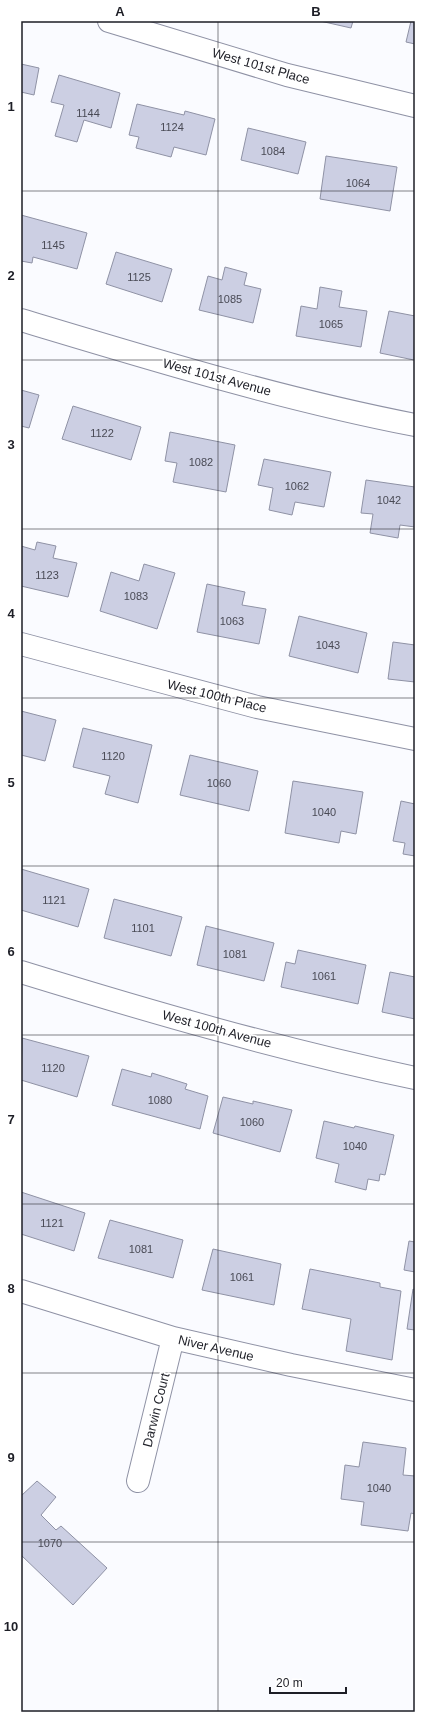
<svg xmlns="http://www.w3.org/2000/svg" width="436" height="1733" font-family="Helvetica,sans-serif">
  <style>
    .building { fill: #cccfe3; stroke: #8f92a5 }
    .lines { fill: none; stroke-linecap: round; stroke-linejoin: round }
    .street-casing { stroke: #8f92a5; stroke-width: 24 }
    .street { stroke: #fff; stroke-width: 22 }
    .grid { fill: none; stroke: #1d1e26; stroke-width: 1; stroke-opacity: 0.55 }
    .labels { text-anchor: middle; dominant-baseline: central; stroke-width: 3.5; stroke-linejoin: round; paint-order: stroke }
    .number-label { font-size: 11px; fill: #494a55 }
    .street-label { font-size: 13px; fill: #1d1e26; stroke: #fff }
    .neatline { fill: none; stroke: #1d1e26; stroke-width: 1.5 }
    .grid-label { font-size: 13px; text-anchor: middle; font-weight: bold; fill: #1d1e26 }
  </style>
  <rect width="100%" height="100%" fill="#fafbff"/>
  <path class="building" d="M320,21H353L351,28Z
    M411,21H415V44L406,42Z
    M21,64L39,68L34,95L21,92Z
    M59,75L120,93L111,128L84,120L77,142L55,136L64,105L51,102Z
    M137,104L184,115L185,111L215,119L206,155L174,147L171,157L136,148L139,137L129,135Z
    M248,128L306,142L298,174L241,160Z
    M326,156L397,167L390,211L320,199Z
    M21,215L87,233L77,269L33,257L32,263L21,261Z
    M116,252L172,269L162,302L106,284Z
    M225,267L247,273L244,285L261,289L253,323L199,310L208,276L222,280Z
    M320,287L342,291L339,307L367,311L361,347L296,336L301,306L317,309Z
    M389,311L415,316L414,360L380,353Z
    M21,390L39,395L29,428L21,426Z
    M73,406L141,427L131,460L62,439Z
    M170,432L235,445L226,492L173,482L177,463L165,461Z
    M264,459L331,472L324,507L295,502L292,515L269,510L273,488L258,485Z
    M366,480L415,487V527L400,525L398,538L370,533L373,514L361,513Z
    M37,542L56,546L53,558L77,563L68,597L21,586V546L35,550Z
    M144,564L175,573L157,629L100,611L111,572L139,581Z
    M207,584L245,592L242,605L266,609L259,644L197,632Z
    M299,616L367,633L358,673L289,656Z
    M393,642L415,645V682L388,679Z
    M21,711L56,720L45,761L21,755Z
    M83,728L152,745L138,803L105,794L110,776L73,767Z
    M190,755L258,771L249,811L180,795Z
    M293,781L363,792L356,834L341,831L339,843L285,833Z
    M401,801L415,804V856L403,854L405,843L393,841Z
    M21,869L89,889L78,927L21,910Z
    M114,899L182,917L171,956L104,938Z
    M206,926L274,943L264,981L197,965Z
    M298,950L366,965L358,1004L281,987L286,962L295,964Z
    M390,972L415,977V1019L382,1012Z
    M22,1038L89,1056L77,1097L21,1080Z
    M122,1069L151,1077L152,1073L187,1084L185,1089L208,1096L200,1129L112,1105Z
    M223,1097L253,1104V1101L292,1110L280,1152L213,1133Z
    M324,1121L354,1128L355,1126L394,1135L385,1175L380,1174L379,1181L368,1179L366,1190L335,1182L339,1164L316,1158Z
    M21,1192L85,1213L74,1251L21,1234Z
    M110,1220L183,1240L173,1278L98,1258Z
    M409,1241L415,1242V1272L404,1270Z
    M213,1249L281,1264L274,1305L202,1290Z
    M310,1269L380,1283V1287L401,1291L392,1360L346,1351L351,1319L302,1309Z
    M413,1289L415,1290V1330L407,1329Z
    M363,1442L406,1448L403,1475L415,1476V1514L411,1513L408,1531L361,1525L364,1502L341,1499L345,1465L359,1467Z
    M37,1481L56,1497L41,1515L56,1530L61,1526L107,1568L73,1605L21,1555V1496Z"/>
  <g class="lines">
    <defs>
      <path id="street" d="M109,21L287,75L415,106
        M21,320C151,359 281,399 415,425
        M21,644L257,707L415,739
        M21,972C151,1012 282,1050 415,1078
        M21,1291L173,1338L291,1365L415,1390
        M138,1481L173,1338"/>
    </defs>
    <use href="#street" class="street-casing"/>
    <use href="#street" class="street"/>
  </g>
  <path class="grid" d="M218,21V1712M21,191H415M21,360H415M21,529H415M21,698H415M21,866H415M21,1035H415M21,1204H415M21,1373H415M21,1542H415"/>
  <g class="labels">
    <g class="number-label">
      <text x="88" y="113">1144</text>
      <text x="172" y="127">1124</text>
      <text x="273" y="151">1084</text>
      <text x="358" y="183">1064</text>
      <text x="53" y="245">1145</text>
      <text x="139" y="277">1125</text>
      <text x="230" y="299">1085</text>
      <text x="331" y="324">1065</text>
      <text x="102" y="433">1122</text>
      <text x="201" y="462">1082</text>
      <text x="297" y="486">1062</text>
      <text x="389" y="500">1042</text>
      <text x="47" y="575">1123</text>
      <text x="136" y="596">1083</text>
      <text x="232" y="621">1063</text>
      <text x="328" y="645">1043</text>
      <text x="113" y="756">1120</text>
      <text x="219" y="783">1060</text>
      <text x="324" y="812">1040</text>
      <text x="54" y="900">1121</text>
      <text x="143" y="928">1101</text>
      <text x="235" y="954">1081</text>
      <text x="324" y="976">1061</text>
      <text x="53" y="1068">1120</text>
      <text x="160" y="1100">1080</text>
      <text x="252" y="1122">1060</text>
      <text x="355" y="1146">1040</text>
      <text x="52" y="1223">1121</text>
      <text x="141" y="1249">1081</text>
      <text x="242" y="1277">1061</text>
      <text x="379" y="1488">1040</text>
      <text x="50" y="1543">1070</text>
    </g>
    <g class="street-label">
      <text transform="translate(261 66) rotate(16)">West 101st Place</text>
      <text transform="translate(217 377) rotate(15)">West 101st Avenue</text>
      <text transform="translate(217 696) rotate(14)">West 100th Place</text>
      <text transform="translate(217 1029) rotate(15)">West 100th Avenue</text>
      <text transform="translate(216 1348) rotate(13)">Niver Avenue</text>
      <text transform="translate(156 1410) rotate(-76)">Darwin Court</text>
    </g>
  </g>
  <rect width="436" height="1733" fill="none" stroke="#ffffff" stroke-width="44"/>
  <path d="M270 1687v6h76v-6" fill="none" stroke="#1d1e26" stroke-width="2"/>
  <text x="276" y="1687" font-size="12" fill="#1d1e26" stroke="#ffffff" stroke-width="3" paint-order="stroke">20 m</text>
  <rect x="22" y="22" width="392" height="1689" class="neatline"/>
  <g class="grid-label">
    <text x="120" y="16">A</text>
    <text x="316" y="16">B</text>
    <text x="11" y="111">1</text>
    <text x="11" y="280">2</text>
    <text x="11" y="449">3</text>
    <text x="11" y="618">4</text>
    <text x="11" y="787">5</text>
    <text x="11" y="956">6</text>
    <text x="11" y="1124">7</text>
    <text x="11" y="1293">8</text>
    <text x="11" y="1462">9</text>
    <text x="11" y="1631">10</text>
  </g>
</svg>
